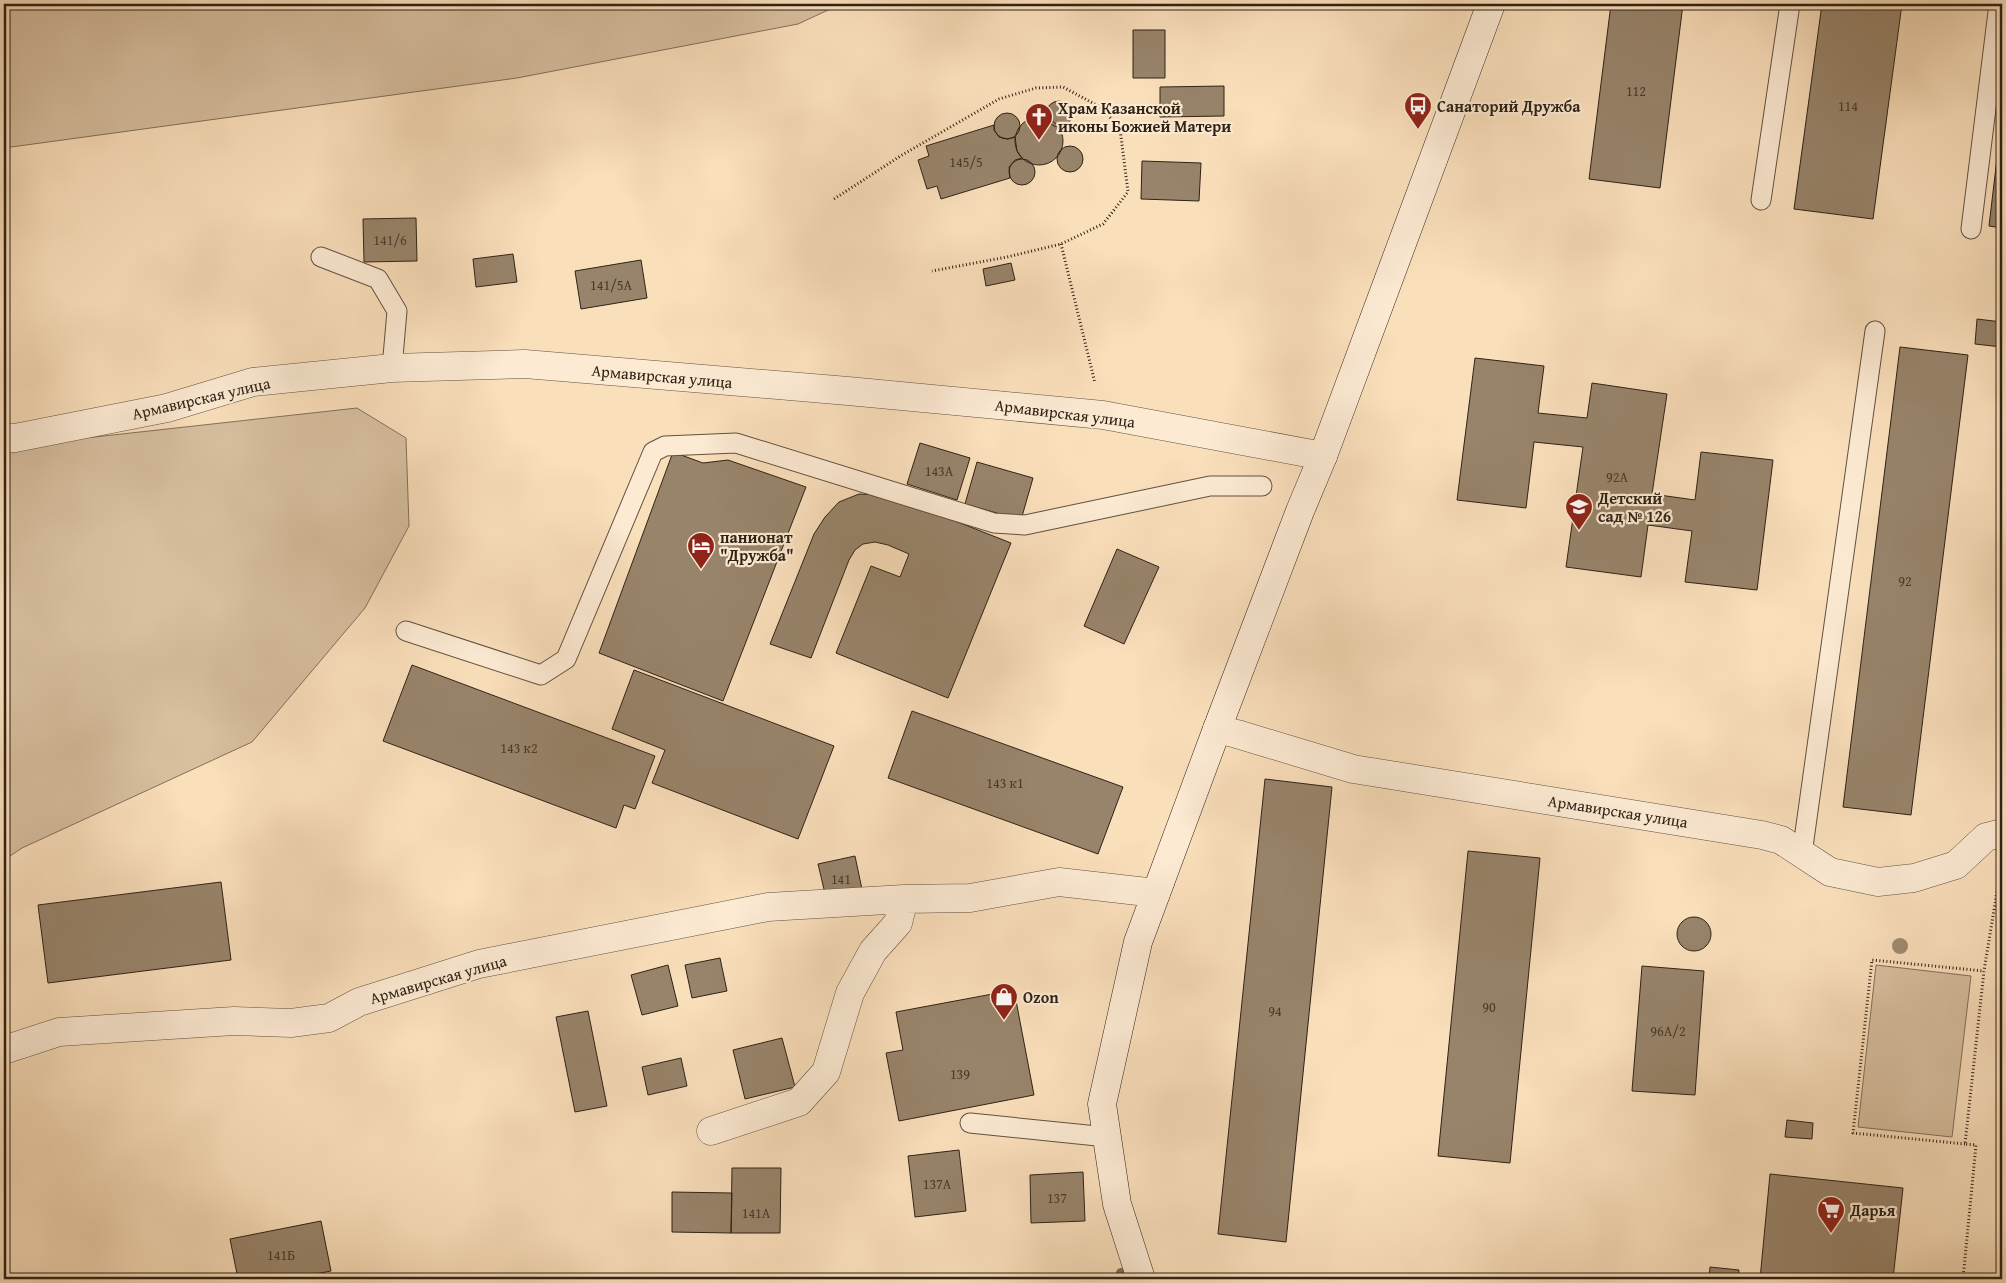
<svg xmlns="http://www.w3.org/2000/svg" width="2006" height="1283" font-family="'Gentium Book Plus',serif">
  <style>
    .green { fill: #d7bf9f; stroke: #82705a }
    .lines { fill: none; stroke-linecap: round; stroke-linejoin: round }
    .stream { stroke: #7f6d57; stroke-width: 10 }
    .building { fill: #98846b; stroke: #2e2215 }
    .lane-casing { stroke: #61513e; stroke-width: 21 }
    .street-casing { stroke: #61513e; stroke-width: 29 }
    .secondary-casing { stroke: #2e2215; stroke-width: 29 }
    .path { stroke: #2e2215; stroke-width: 3; stroke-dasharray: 1 2.5; stroke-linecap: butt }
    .lane { stroke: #fcead3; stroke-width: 19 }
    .street { stroke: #fcead3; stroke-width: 28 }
    .secondary { stroke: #fcead3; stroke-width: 28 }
    .tree { fill: #a18c73 }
    .labels { text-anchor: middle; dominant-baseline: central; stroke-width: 4.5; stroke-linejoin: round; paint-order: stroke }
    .number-label { font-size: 14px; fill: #483a2a }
    .poi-label { font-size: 16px; font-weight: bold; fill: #2e2215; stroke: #fcead3; text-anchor: start }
    .street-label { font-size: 16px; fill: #2e2215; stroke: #fcead3 }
  </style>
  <rect width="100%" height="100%" fill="#fadfbb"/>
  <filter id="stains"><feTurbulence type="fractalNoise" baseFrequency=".004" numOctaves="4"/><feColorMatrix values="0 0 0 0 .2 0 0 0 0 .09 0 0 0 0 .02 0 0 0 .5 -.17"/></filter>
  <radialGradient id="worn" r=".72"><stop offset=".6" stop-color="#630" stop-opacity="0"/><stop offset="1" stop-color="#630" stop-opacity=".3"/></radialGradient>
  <path class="green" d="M4,4H841L798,24L517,78L4,148Z
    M357,408L406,438L409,526L365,608L252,742L22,848L4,860V447Z
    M1876,965L1971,976L1952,1137L1858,1127Z"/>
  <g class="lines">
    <path class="stream" d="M1121,1273L1123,1279"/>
  </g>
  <path class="building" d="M1611,4H1683L1660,188L1589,179Z
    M1822,4H1902L1873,219L1794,209Z
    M1133,30H1165V78H1133Z
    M1224,86V116L1160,117V87Z
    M1046 114a13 13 0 1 1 26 0a13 13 0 1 1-26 0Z
    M994 126a13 13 0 1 1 26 0a13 13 0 1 1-26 0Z
    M2002,116V228L1989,226Z
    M1015 141a24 24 0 1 1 48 0a24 24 0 1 1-48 0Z
    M994,125V130L999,137L1008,139L1015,137L1017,151L1022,158L1015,160L1009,167L1010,178L941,199L937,186L927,189L918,160L929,156L926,146Z
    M1057 159a13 13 0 1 1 26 0a13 13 0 1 1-26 0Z
    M1009 172a13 13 0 1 1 26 0a13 13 0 1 1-26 0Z
    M1142,161L1201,163L1199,201L1141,199Z
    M416,218L417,261L364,262L363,219Z
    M513,254L517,282L476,287L473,259Z
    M641,260L647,298L581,309L575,271Z
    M1011,263L1015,280L986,286L983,269Z
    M1977,319L2002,322V347L1975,344Z
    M1900,347L1968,355L1911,815L1843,807Z
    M1475,358L1544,366L1538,413L1587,418L1592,383L1667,394L1652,494L1695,500L1701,452L1773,460L1757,590L1685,582L1692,531L1648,525L1641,577L1566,567L1583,447L1534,442L1526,508L1457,500Z
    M920,443L970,458L957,500L907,484Z
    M673,452L703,463L728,460L806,487L723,701L599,653Z
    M977,462L1033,478L1021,520L965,504Z
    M859,494L878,495L927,510L1011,543L948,698L836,653L871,566L900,577L909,554L888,545L875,542L863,544L855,550L849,560L811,658L770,644L814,534L825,517L839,502Z
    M1117,549L1159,567L1124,644L1084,626Z
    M412,665L655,756L635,809L624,805L616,828L383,741Z
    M634,670L834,746L798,839L652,783L665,750L612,729Z
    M912,711L1123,787L1098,854L888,778Z
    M1265,779L1332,787L1286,1242L1218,1234Z
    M1468,851L1540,858L1510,1163L1438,1156Z
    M855,856L863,894L827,902L818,864Z
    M221,882L231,960L48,983L38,905Z
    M1677 934a17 17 0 1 1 34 0a17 17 0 1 1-34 0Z
    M720,958L727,991L692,998L685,965Z
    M668,965L678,1006L642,1015L631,975Z
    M1642,966L1704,971L1695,1095L1632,1091Z
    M1014,990L1034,1095L899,1121L886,1053L903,1050L896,1012Z
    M588,1011L607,1106L575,1112L556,1017Z
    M782,1038L795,1087L745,1099L733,1050Z
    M681,1058L687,1086L648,1095L642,1067Z
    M1787,1120L1813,1123L1812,1139L1785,1137Z
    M959,1150L966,1211L915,1217L908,1156Z
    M732,1168H781L780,1233H731Z
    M1083,1172L1085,1221L1031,1223L1030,1175Z
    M1770,1174L1903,1188L1893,1279H1760Z
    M672,1192L732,1193L731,1233L672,1232Z
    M321,1221L331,1271L289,1279H238L230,1239Z
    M1710,1267L1739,1270L1738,1279H1709Z"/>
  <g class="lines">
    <defs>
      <path id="lane" d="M1761,200L1790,4
        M1971,229L1999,4
        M321,257L378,279L397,311L392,368
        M406,631L541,675L566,659L653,452L665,446L736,443L994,523L1025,525L1210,486H1262
        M1802,854L1875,331
        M970,1123L1107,1137"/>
      <path id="street" d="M4,438H15L167,408L253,382L392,368L525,364L848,391L1103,415L1323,456
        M1217,729L1237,734L1353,769L1762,835L1781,840L1830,872L1878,882L1914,878L1956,865L1986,837L2002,833
        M4,1050L59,1032L234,1021L291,1023L329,1018L359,1002L479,964L768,907L904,899L970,898L1059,882L1156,893
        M711,1131L799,1102L826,1072L850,993L873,951L898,923L904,899"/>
      <path id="secondary" d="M1141,1279L1117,1204L1102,1104L1138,942L1217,729L1300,511L1323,456L1491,4"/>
    </defs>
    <use href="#lane" class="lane-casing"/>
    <use href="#street" class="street-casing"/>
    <use href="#secondary" class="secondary-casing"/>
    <path class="path" d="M834,199L902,155L999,99L1036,88L1063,87L1102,108L1120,129L1128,192L1103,224L1061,244L1007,257L932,271
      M1061,244L1095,383
      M1965,1144L1853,1133L1872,960L1984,971
      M1963,1279L1976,1145L1965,1144L1984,971L2001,867"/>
    <use href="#lane" class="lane"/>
    <use href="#street" class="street"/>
    <use href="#secondary" class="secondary"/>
  </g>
  <circle class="tree" cx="1900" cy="946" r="8"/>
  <defs>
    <symbol id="bus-pin" viewBox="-11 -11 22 30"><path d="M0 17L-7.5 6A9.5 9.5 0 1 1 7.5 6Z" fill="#8f2418" stroke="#fcead3"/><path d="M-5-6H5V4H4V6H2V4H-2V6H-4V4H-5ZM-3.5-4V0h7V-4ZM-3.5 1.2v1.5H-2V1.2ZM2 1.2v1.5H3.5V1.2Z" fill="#fff"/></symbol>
    <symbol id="church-pin" viewBox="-11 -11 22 30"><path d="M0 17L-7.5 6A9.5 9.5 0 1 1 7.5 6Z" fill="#8f2418" stroke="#fcead3"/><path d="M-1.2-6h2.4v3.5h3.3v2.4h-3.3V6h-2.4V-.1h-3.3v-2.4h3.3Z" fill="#fff"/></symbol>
    <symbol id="school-pin" viewBox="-11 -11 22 30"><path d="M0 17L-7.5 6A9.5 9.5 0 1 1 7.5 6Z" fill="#8f2418" stroke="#fcead3"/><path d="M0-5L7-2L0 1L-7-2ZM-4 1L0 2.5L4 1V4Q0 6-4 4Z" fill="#fff"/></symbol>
    <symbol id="hotel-pin" viewBox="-11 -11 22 30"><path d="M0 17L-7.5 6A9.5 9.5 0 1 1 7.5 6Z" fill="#8f2418" stroke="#fcead3"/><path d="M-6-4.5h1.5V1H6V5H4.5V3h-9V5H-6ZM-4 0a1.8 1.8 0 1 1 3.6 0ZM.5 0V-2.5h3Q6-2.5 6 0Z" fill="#fff"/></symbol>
    <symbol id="shop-pin" viewBox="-11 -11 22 30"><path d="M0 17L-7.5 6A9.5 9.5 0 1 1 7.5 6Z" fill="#8f2418" stroke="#fcead3"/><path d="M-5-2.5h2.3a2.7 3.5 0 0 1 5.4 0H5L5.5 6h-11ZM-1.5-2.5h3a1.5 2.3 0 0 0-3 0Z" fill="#fff"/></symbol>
    <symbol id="supermarket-pin" viewBox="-11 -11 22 30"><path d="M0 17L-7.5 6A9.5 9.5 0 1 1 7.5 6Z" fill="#8f2418" stroke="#fcead3"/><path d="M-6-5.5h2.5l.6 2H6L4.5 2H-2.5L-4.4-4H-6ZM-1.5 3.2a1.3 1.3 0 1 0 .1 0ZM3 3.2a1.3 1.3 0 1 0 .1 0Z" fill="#fff"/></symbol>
  </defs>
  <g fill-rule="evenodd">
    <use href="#bus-pin" x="1402" y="90" width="32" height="43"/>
    <use href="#church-pin" x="1023" y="101" width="32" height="43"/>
    <use href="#school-pin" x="1563" y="491" width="32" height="43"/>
    <use href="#hotel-pin" x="685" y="530" width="32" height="43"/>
    <use href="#shop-pin" x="988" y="981" width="32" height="43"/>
    <use href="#supermarket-pin" x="1815" y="1194" width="32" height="43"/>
  </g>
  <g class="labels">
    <g class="number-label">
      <text x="1636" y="91">112</text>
      <text x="1848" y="106">114</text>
      <text x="966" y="162">145/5</text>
      <text x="390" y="240">141/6</text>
      <text x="611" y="285">141/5А</text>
      <text x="939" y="471">143А</text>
      <text x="1617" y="477">92А</text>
      <text x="1905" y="581">92</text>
      <text x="519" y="748">143 к2</text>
      <text x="1005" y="783">143 к1</text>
      <text x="841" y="879">141</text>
      <text x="1489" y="1007">90</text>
      <text x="1275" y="1011">94</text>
      <text x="1668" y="1031">96А/2</text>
      <text x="960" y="1074">139</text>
      <text x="937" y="1184">137А</text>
      <text x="1057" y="1198">137</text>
      <text x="756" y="1213">141А</text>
      <text x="281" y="1255">141Б</text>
    </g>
    <g class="poi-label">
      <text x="1437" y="106">Санаторий Дружба</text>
      <text x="1058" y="108">Храм Казанской<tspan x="1058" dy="18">иконы Божией Матери</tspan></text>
      <text x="1598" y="498">Детский<tspan x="1598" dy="18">сад № 126</tspan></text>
      <text x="720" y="537">панионат<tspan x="720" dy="18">"Дружба"</tspan></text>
      <text x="1023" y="997">Ozon</text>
      <text x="1850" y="1210">Дарья</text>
    </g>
    <g class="street-label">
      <text transform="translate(662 376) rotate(5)">Армавирская улица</text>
      <text transform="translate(201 398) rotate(-13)">Армавирская улица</text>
      <text transform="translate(1065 413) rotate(7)">Армавирская улица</text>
      <text transform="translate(1618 811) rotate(9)">Армавирская улица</text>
      <text transform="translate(438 979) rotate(-16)">Армавирская улица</text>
    </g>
  </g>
  <rect width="2006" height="1283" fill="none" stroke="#fadfbb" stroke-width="20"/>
  <rect x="5" y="5" width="1996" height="1273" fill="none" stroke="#2e2215" stroke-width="2.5"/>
  <rect x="10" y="10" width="1986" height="1263" fill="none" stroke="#2e2215"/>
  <rect width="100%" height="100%" filter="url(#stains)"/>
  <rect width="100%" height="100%" fill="url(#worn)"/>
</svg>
